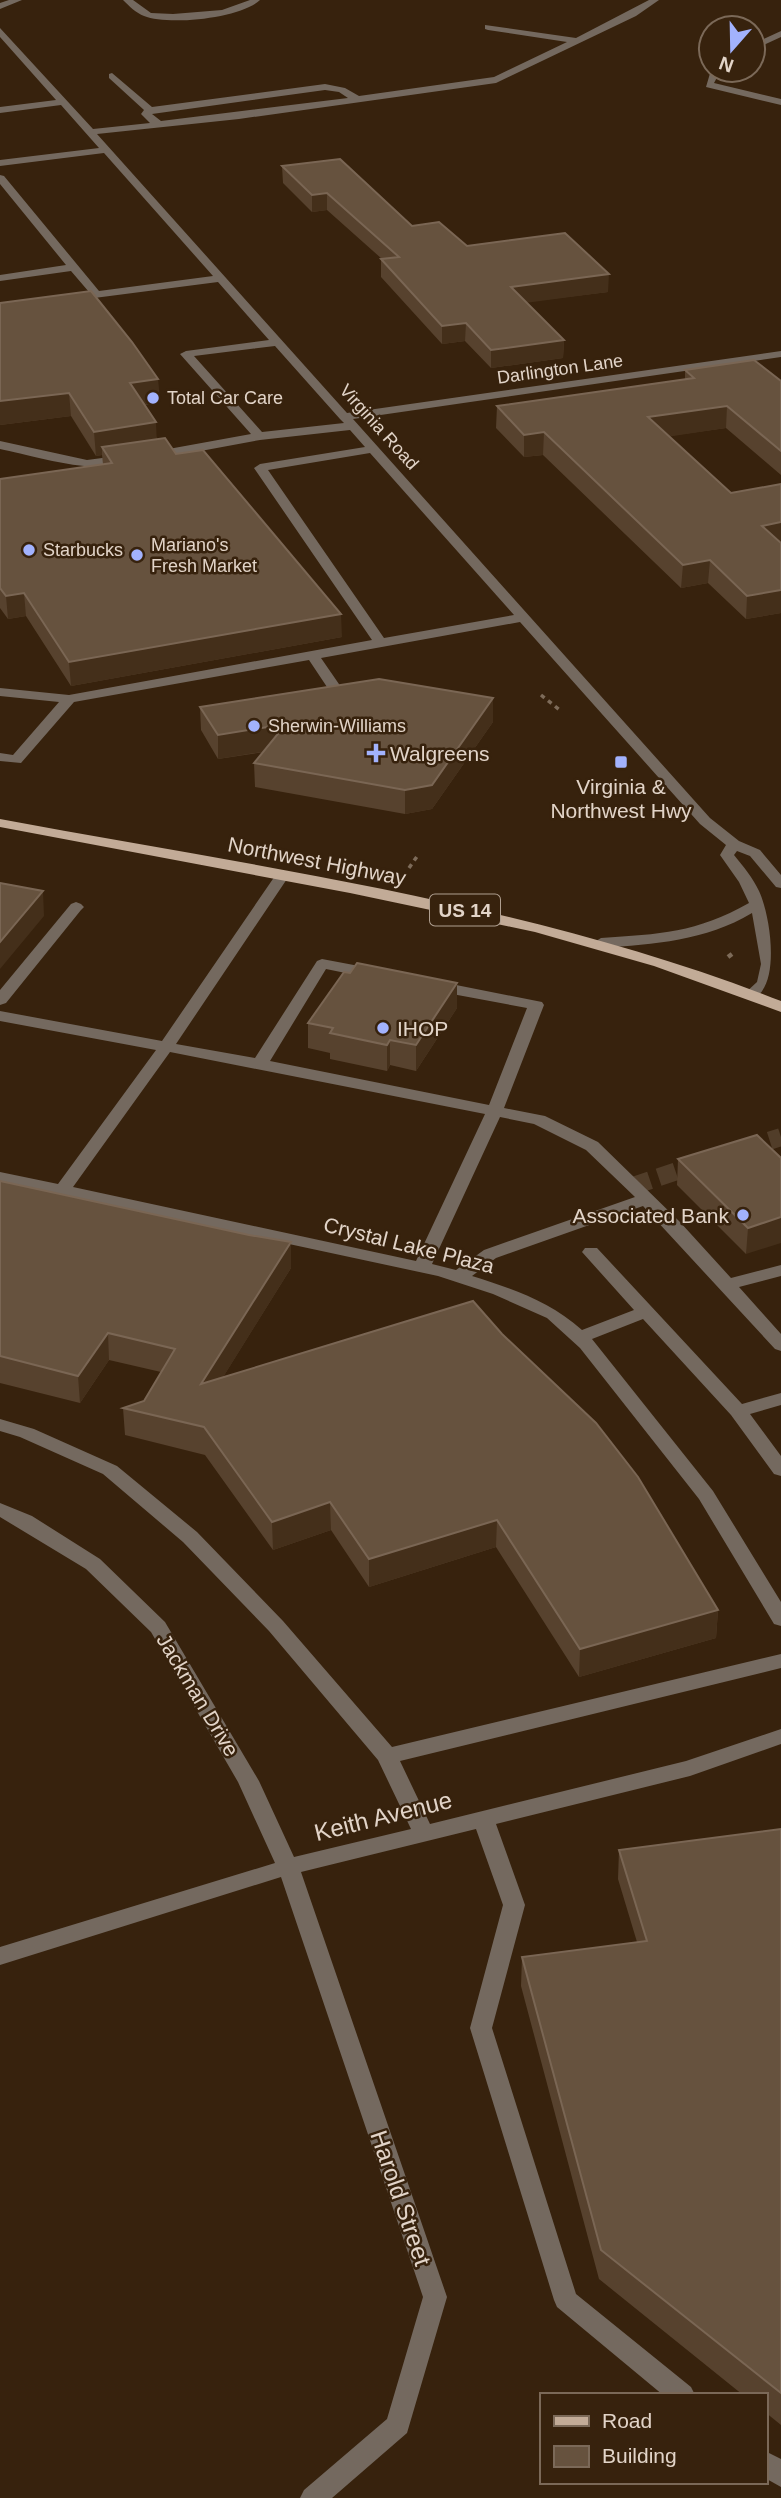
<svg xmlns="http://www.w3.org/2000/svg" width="781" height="2498" font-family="Arial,sans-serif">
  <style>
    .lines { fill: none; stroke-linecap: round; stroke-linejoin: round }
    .minor-tunnel { stroke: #513d29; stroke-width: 18; stroke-dasharray: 18 9; stroke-linecap: butt }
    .path-far1 { stroke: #7d6b59; stroke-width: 3.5; stroke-dasharray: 4.5 4.5; stroke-linecap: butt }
    .path { stroke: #7d6b59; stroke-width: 4.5; stroke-dasharray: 5 5; stroke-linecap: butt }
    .minor { fill: #74695f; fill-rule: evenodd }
    .major { fill: #c2ab97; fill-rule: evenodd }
    .wall { fill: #57422e }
    .shaded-wall { fill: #442f1a }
    .building { fill: #66523e; stroke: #7a6654; stroke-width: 2 }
    .poi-dot { fill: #a2b2fd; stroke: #37220d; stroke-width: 2.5 }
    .labels { text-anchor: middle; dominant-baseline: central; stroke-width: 5; stroke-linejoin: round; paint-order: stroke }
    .far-street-label { font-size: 18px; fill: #e2d4c8; stroke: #37220d }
    .far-poi-label { font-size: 18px; fill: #e2d4c8; stroke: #37220d; text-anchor: start }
    .shield { fill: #37220d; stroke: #af9f90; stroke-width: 2 }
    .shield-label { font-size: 19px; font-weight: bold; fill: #e2d4c8 }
    .poi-label { font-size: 21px; fill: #e2d4c8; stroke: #37220d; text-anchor: start }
    .street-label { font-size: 21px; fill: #e2d4c8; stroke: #37220d }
    .near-street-label { font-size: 24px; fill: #e2d4c8; stroke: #37220d }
  </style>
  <rect width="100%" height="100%" fill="#37220d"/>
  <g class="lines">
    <path class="minor-tunnel" d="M744,1149L781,1137
      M633,1186L698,1164"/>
    <path class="path-far1" d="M541,695L561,711
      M409,868L418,855"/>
    <path class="path" d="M728,957L736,951"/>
    <path class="minor" d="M9,0H22L0,9V3Z
      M123,0H133L151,13L173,14L222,10L250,0H260C241,18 169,26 144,16C136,13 129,6 123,0Z
      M649,0H659L636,16L496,83L239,119L97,134L347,413L781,351V357L353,419L710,818L739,841L760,850L781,875V888L776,887L750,856L737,851L734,855C743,866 753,878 759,891C771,917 781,988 752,999L744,994L757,982L761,964L752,913C705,941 655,944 601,948L593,943L601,938C660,934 696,933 749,903L739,882L720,855L726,845L700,824L520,622L321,658L341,687L334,691L329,690L309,660L74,702L21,763L0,761V753L13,755L59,702L0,696V688L69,695L372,640L254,468L260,464L365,447L350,430L260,440L152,460L146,456L152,452L251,434L180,354L186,351L269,340L218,282L71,301L67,300V296L89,292L71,271L0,281V275L66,265L0,184V175L4,176L99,291L213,276L104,153L0,166V160L99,148L61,105L0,113V107L56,100L0,37V28L93,129L150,123L141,114L144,110L109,78V74L112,73L152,107L325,84L345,88L359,96L494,77L567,42L488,30L485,29V25L576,38ZM325,90L339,92L348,98L161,121L152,114ZM275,346L340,419L344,423L262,432L194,356ZM370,453L514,615L384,638L268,470Z
      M781,31V37L753,50V44Z
      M711,70H721L714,83L781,99V105L706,87Z
      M0,441L87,460L125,455L131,459C105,479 31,455 0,449Z
      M282,872L289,876L176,1044L255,1058L317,961L322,959L375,969L381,971L383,974L381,977L375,979L326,969L270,1061L489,1105L527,1008L436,991L428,986L436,981L542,1002L544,1005L504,1108L545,1116L598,1142L680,1222L731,1278L781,1265V1276L739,1287L781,1334V1351L775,1349L643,1206L496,1258L472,1276C513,1289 549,1301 582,1330L634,1310L582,1252L585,1248H597L742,1404L781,1393V1405L750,1414L781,1456V1476L774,1474L731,1415L643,1319L592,1339L713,1491L781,1602V1626L774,1624L699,1499L580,1348L547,1318L493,1294L438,1276L0,1182V1172L58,1184L156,1050L0,1021V1011L162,1041L277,873ZM170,1052L485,1114L416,1261L73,1187ZM500,1117L534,1124L586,1150L635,1197L484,1250L456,1270L432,1264Z
      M76,902L81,904L84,907L81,910L6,1003L0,1005V990L71,904Z
      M0,1419L34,1429L117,1466L197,1532L283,1621L392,1747L781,1654V1668L400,1761L430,1824L686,1761L781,1729V1744L690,1776L496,1824L525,1905L492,2028L576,2294L691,2387L695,2395H663L557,2307L554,2300L470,2028L503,1905L476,1829L301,1872L447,2297L407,2433L332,2498H300L304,2490L387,2419L423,2297L281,1877L0,1965V1947L275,1863L238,1782L151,1632L86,1569L0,1517V1503L32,1516L100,1559L165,1622L259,1781L294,1857L411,1829L378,1760L269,1631L183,1542L103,1474L20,1437L0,1431Z
      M765,2451L781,2459V2487L765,2478Z"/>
    <path class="major" d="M0,819C263,868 531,903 781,1001V1012L654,966L535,932L350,893L0,827Z"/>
  </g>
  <path class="wall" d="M282,166L412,226L467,246L608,292L526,302L564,340L563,358L491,368L465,341L442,344L381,277V259H382L327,210L312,212L283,183Z
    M0,303L158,379L159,403L144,405L157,439L176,454L342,637L71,686L26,616L8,619L0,608V479L103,464L102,455L96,456L71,416L0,425Z
    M685,370L781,381V475L726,428L669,436L731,493L781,484V613L746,619L708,583L681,588L543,455L524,457L496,428L497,406L685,379Z
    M493,698V722L432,809L405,814L255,787L254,763L264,752L218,759L201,730L200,707Z
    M350,973L457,983V1008L416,1071L390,1065L387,1071L330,1059V1053L308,1048V1023Z
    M781,1158L746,1254L677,1185L678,1159Z
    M0,1181L291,1268L223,1377L718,1610L716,1638L579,1677L496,1547L369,1587L331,1530L273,1550L205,1455L125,1435L123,1408L144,1401L161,1372L109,1360L80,1403L0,1383Z
    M781,1829V2425L765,2412V2395H743L599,2279L521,1986L522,1957L637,1942L618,1879L619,1850Z"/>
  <path class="shaded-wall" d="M327,193V210L312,212V195Z
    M609,274L608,292L510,305L511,287Z
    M466,323L465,341L442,344V326Z
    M564,340L563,358L491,368V350Z
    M158,379L159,403L131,406L130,383Z
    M69,393L71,416L0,425V401Z
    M727,406L726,428L647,440L648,417Z
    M156,422L157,446L102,447V455L96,456L94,432Z
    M544,432L543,455L524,457V435Z
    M781,522V545L762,526Z
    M710,560L708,583L681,588L683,565Z
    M781,590V613L746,619L747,596Z
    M24,593L26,616L8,619L6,596Z
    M341,614L342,637L71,686L69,662Z
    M493,698V722L432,809L405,814V790Z
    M286,724V748L218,759V735Z
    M43,891L44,916L0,969V942Z
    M457,983V1008L416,1071V1045Z
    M390,1040V1065L387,1071V1045Z
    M781,1217V1243L746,1254L748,1228Z
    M291,1242V1268L202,1411L201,1384Z
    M108,1333L109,1360L80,1403L78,1376Z
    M330,1502L331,1530L273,1550L272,1522Z
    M497,1520L496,1547L369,1587V1559Z
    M718,1610L716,1638L579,1677L580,1649Z"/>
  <path class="building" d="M340,159L412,226L439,222L467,246L565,233L609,274L511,287L564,340L491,350L466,323L442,326L381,259L399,257L327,193L312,195L282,166Z
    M91,291L132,342L158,379L130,383L156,422L94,432L69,393L0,401V303Z
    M754,360L781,381V451L727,406L648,417L731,493L781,484V522L762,526L781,543V590L747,596L710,560L683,565L544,432L524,435L497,406L694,378L685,370Z
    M165,438L176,454L203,450L341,614L69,662L24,593L6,596L0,588V479L112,463L102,447Z
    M379,679L493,698L432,785L405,790L254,763L286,724L218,735L200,707Z
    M0,883L43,891L0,942Z
    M357,963L457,983L416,1045L390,1040L387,1045L330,1033L333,1028L308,1023L344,972L350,973Z
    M757,1135L781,1158V1217L748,1228L678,1159Z
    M0,1181L249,1235L291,1242L201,1384L473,1301L502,1334L596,1423L638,1477L718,1610L580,1649L497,1520L369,1559L330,1502L272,1522L204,1427L123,1408L144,1401L175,1349L108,1333L78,1376L0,1356Z
    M781,1829V2393L601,2250L522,1957L647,1941L619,1850Z"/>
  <g class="poi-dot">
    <circle cx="153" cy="398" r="7"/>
    <circle cx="29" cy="550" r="7"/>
    <circle cx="137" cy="555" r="7"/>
    <circle cx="254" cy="726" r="7"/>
    <path d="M372.5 742.5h7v7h7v7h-7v7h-7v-7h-7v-7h7z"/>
    <rect x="614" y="755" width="14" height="14" rx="3.5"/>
    <circle cx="383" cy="1028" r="7"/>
    <circle cx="743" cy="1215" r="7"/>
  </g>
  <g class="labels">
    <g class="far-street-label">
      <text transform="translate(560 369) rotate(-8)">Darlington Lane</text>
      <text transform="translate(379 427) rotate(48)">Virginia Road</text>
    </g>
    <g class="far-poi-label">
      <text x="167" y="398">Total Car Care</text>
      <text x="151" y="545">Mariano's<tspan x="151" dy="21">Fresh Market</tspan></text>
      <text x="43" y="550">Starbucks</text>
      <text x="268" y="726">Sherwin-Williams</text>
    </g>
    <rect class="shield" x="430" y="894.5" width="70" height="31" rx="5"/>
    <g class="shield-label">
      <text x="465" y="910">US 14</text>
    </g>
    <g class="poi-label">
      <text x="390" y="753">Walgreens</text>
      <text x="621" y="786" text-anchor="middle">Virginia &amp;<tspan x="621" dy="24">Northwest Hwy</tspan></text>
      <text x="397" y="1028">IHOP</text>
      <text x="729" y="1215" text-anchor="end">Associated Bank</text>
    </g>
    <g class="street-label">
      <text transform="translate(317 861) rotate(11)">Northwest Highway</text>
      <text transform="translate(409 1245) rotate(14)">Crystal Lake Plaza</text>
      <text transform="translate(198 1695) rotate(59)">Jackman Drive</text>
    </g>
    <g class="near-street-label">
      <text transform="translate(383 1816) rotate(-14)">Keith Avenue</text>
      <text transform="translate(401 2198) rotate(71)">Harold Street</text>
    </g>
  </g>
  <rect x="540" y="2393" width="228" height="91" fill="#37220d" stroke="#7b6958" stroke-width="2"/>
  <rect x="554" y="2416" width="35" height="10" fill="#c2ab97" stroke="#7b6958" stroke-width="2"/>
  <text x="602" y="2428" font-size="21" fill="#e2d4c8">Road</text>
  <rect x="554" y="2446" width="35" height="21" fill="#66523e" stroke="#7b6958" stroke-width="2"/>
  <text x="602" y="2463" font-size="21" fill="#e2d4c8">Building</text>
  <g transform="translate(732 49) rotate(200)"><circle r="33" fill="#37220d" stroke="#7b6958" stroke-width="2"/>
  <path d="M0-5L12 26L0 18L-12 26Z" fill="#a2b2fd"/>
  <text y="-10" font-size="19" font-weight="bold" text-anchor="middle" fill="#e2d4c8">N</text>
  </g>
</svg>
